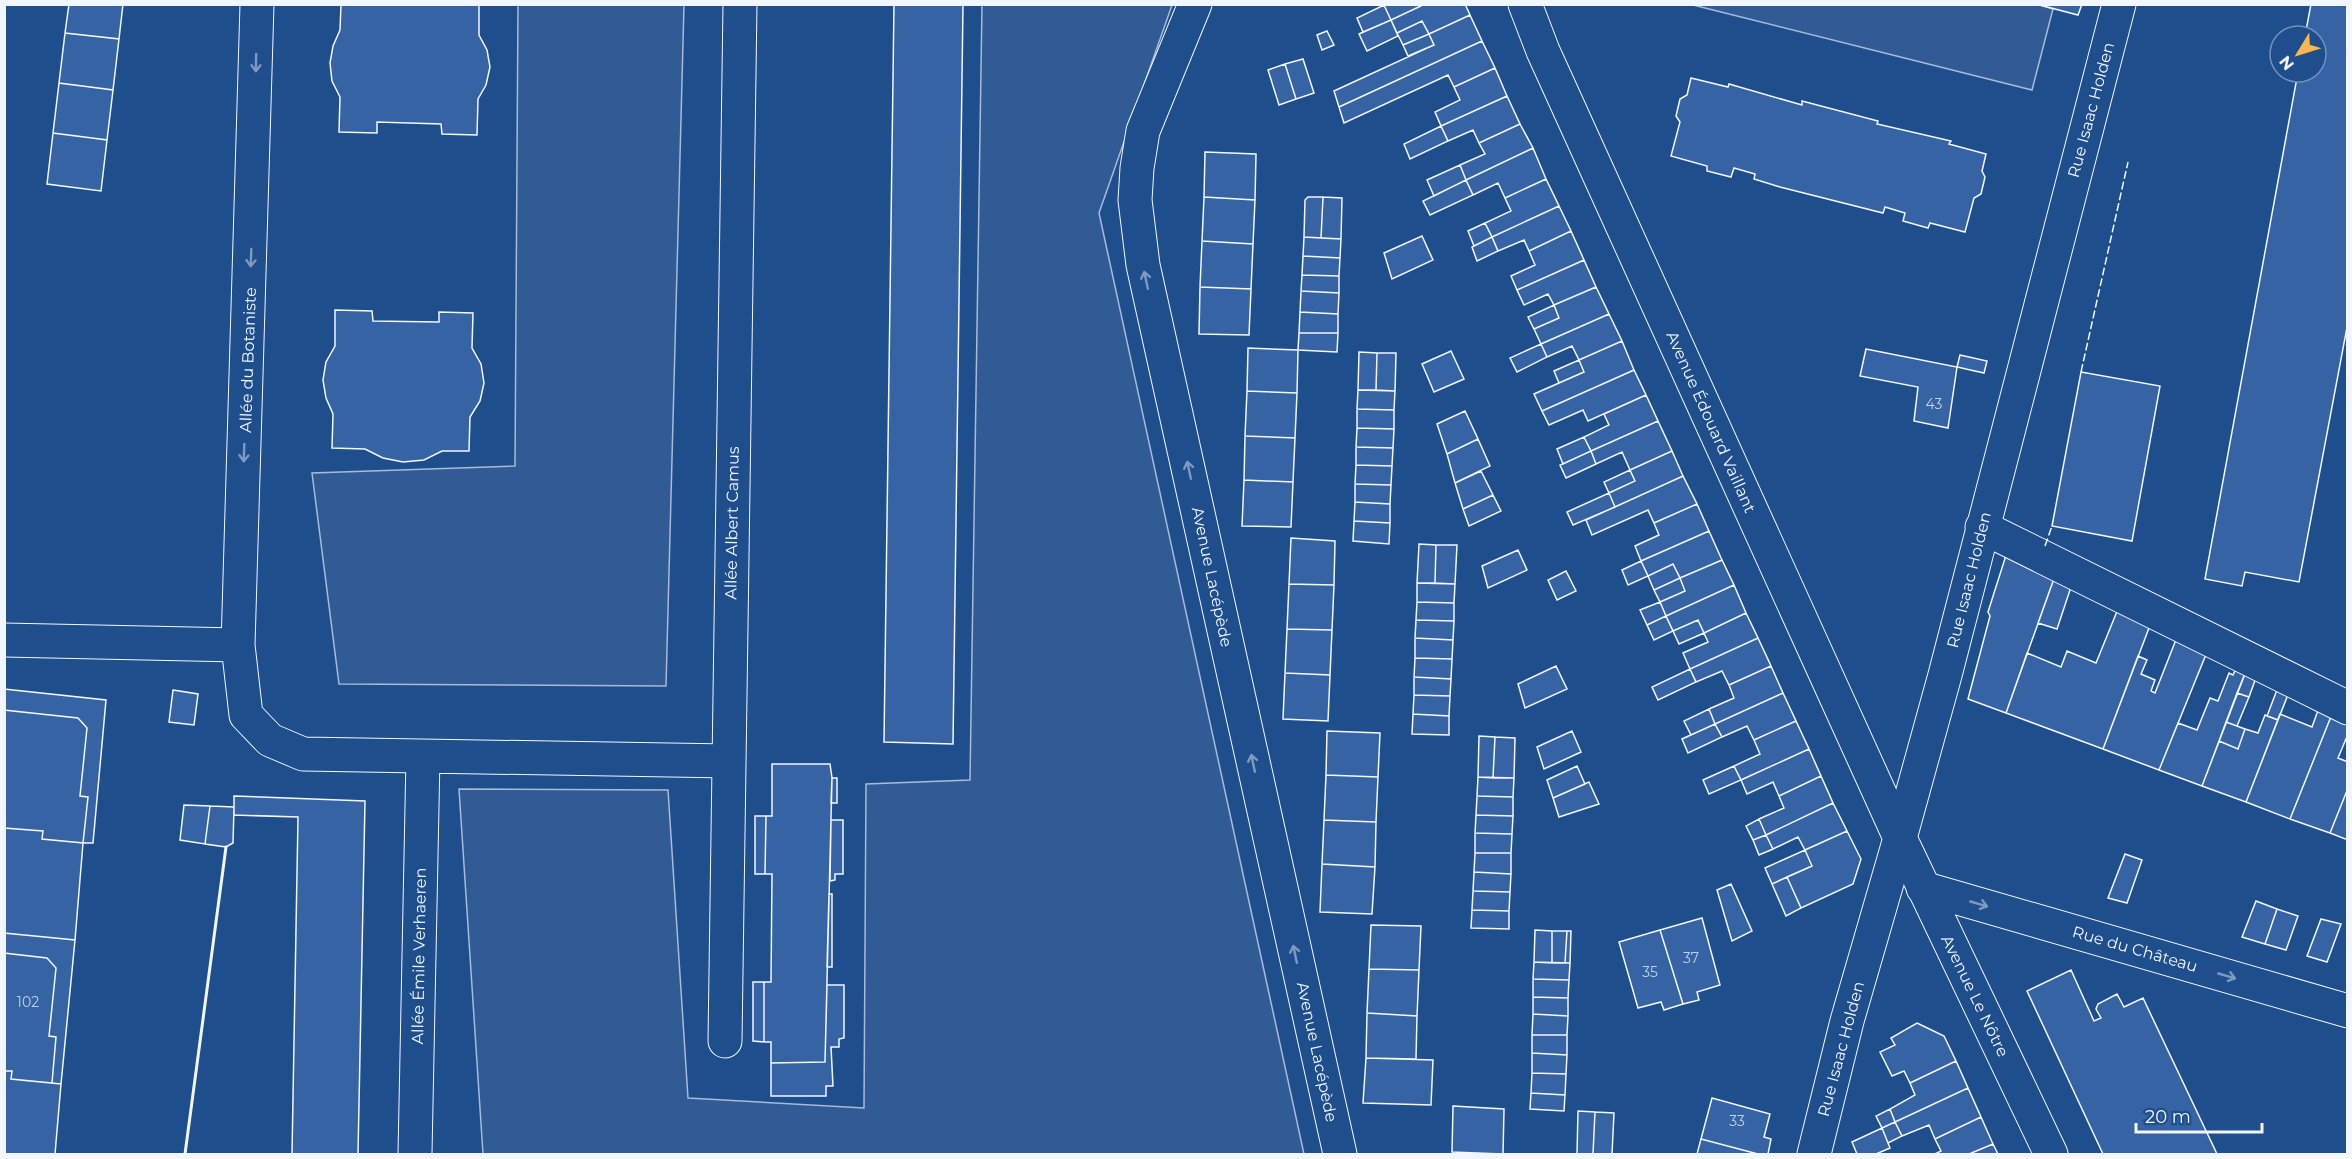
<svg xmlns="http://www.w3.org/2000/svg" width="2352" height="1159" font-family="Montserrat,sans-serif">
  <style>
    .built { fill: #305b95; stroke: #a8bbd7; stroke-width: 1.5 }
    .building { fill: #3563a3; stroke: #f2f6ff; stroke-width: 1.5 }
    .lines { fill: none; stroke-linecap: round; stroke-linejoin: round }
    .minor-casing { stroke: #f2f6ff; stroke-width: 35 }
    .major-casing { stroke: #f2f6ff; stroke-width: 35 }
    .minor { stroke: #1f4e8c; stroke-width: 33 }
    .major { stroke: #1f4e8c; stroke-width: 33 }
    .fence { stroke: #f2f6ff; stroke-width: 1.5; stroke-dasharray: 8 3; stroke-linecap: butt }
    .wall { stroke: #f2f6ff; stroke-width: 3 }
    .oneway { stroke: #7e9ac0 }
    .labels { text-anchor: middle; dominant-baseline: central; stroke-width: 4.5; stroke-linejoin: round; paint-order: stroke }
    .number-label { font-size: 14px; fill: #c3d1e8 }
    .street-label { font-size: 16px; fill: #f2f6ff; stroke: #1f4e8c }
  </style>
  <rect width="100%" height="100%" fill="#1f4e8c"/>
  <path class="built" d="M2036,4L2053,9L2032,90L1693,5Z
    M518,5H684L666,686L339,684L312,473L515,466Z
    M982,5H1172L1099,213L1304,1154H483L459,789L668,790L688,1098L864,1108L866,784L970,780Z"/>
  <path class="building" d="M69,4H123L119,39L65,33Z
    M341,4H479V35L487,50L490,67L486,85L478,99L477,135L442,134L441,124L377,122V133L339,132L340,97L332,81L330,63L333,46L340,30Z
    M894,4H963L953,744L884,742Z
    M1386,4H1425L1391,20L1384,5Z
    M1425,4H1465L1470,15L1429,34L1422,21L1397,33L1391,20Z
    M2036,4H2082L2078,15Z
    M2311,4H2348V322L2299,582L2245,572L2242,586L2205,579L2298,72H2316V36H2305Z
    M1384,5L1391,20L1363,32L1357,18Z
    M1470,15L1482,41L1339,107L1334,91L1434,45L1429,34Z
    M1391,20L1398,36L1367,51L1359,34Z
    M1422,21L1429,34L1403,45L1397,33Z
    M1327,31L1334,45L1322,50L1317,35Z
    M65,33L119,39L113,90L59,83Z
    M1429,34L1434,45L1408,56L1403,45Z
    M1482,41L1495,68L1454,87L1448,75L1344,123L1339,107Z
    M1303,59L1314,93L1296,99L1285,64Z
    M1285,64L1296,99L1279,105L1268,70Z
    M1495,68L1507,96L1441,126L1435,112L1460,100L1454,87Z
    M1691,78L1728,87L1729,84L1802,105V101L1878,121L1877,124L1951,141L1949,144L1986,154L1982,171L1985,177L1981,194L1974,198L1965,232L1930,223L1928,228L1903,221L1905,213L1885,207L1883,213L1780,187L1754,179L1755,174L1734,168L1731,177L1707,171V166L1671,156L1680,122L1676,116L1680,99L1687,95Z
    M59,83L113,90L107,140L53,133Z
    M1507,96L1520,124L1479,143L1473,130L1448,141L1441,126Z
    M1520,124L1533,148L1466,180L1460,165L1485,154L1479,143Z
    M1441,126L1448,141L1410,159L1404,144Z
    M53,133L107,140L101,191L47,184Z
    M1533,148L1546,179L1505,198L1498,183L1473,195L1466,180Z
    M1205,152L1256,154L1255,200L1204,197Z
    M1460,165L1466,180L1434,196L1427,180Z
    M1546,179L1559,206L1492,237L1485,223L1511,211L1505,198Z
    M1466,180L1473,195L1430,215L1423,201Z
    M1204,197L1255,200L1253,244L1202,241Z
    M1308,197H1323L1321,238L1304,237L1305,200Z
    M1323,197L1342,198L1341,239L1321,238Z
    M1559,206L1571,231L1529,251L1524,240L1498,251L1492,237Z
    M1485,223L1492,237L1474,246L1468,231Z
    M1571,231L1584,260L1517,290L1511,276L1535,265L1529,251Z
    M1422,236L1433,260L1392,279L1384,253Z
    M1304,237L1341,239L1340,258L1303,256Z
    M1492,237L1498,251L1477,261L1472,247Z
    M1202,241L1253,244L1251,289L1200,287Z
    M1303,256L1340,258L1339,276L1302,275Z
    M1584,260L1596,287L1554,305L1548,294L1524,305L1517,290Z
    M1302,275L1339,276V293L1301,291Z
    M1200,287L1251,289L1249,335L1199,334Z
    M1596,287L1609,314L1541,344L1534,329L1559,318L1554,305Z
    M1301,291L1339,293L1338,314L1300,312Z
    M1554,305L1559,318L1534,329L1528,317Z
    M335,310L372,311L373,321L439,322V312L473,313L472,348L481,364L484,383L480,401L470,417L469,451H442L424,460L403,462L383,458L365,449L332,448L333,414L326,398L323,380L326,362L335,346Z
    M1300,312L1338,314V333H1299Z
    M1609,314L1622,341L1579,360L1572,346L1547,357L1541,344Z
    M1299,333H1338L1337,352L1298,350Z
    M1622,341L1634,370L1542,411L1534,394L1584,372L1579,360Z
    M1541,344L1547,357L1517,372L1510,358Z
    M1248,348L1298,350L1297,393L1247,391Z
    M1866,349L1957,367L1948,428L1914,421L1918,387L1860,376Z
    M1451,351L1464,379L1434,392L1422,364Z
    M1359,352L1377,353L1376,390H1358Z
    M1377,353H1396L1395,391L1376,390Z
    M1960,355L1987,361L1984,373L1957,367Z
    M1579,360L1584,372L1559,383L1554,371Z
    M1634,370L1646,395L1588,421L1583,410L1549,425L1542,411Z
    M2081,372L2160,386L2132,541L2052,526Z
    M1358,390L1395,391L1394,410L1357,409Z
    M1247,391L1297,393L1295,438L1245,436Z
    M1646,395L1658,421L1591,451L1584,437L1609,425L1604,414Z
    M1357,409L1394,410V429L1357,428Z
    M1465,411L1478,439L1447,454L1437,424Z
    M1658,421L1672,451L1630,470L1622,452L1596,464L1591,451Z
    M1357,428L1394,429L1393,448L1356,447Z
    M1245,436L1295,438L1293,482L1244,480Z
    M1584,437L1591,451L1563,464L1557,449Z
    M1478,439L1490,466L1455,483L1447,454Z
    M1356,447L1393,448L1392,466L1356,465Z
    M1591,451L1596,464L1566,478L1560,465Z
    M1672,451L1683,476L1615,507L1609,493L1635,481L1630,470Z
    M1356,465L1392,466L1391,485L1355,484Z
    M1630,470L1635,481L1609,493L1604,482Z
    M1481,471L1493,495L1463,509L1455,483Z
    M1683,476L1697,504L1654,523L1648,510L1592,535L1586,520Z
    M1244,480L1293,482L1291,527L1242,526Z
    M1355,484L1391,485L1390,504L1355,502Z
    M1609,493L1615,507L1573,525L1567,512Z
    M1493,495L1501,511L1469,526L1463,509Z
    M1355,502L1390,504V523L1354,521Z
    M1697,504L1709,531L1641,561L1635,546L1659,535L1654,523Z
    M1354,521L1390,523L1389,544L1353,541Z
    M1709,531L1722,560L1680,578L1673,564L1648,576L1641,561Z
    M1291,538L1335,541L1334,585L1289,584Z
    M1419,544L1436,545L1435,583H1417Z
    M1436,545H1457L1455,584L1435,583Z
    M2008,549L2056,573L2006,713L1968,699L1990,616L1988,612Z
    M1518,550L1527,570L1488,588L1482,566Z
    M1722,560L1734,585L1666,616L1660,602L1685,591L1680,578Z
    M1641,561L1648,576L1628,585L1622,570Z
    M1673,564L1680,578L1654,590L1648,576Z
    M1566,571L1576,591L1557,600L1548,580Z
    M2056,573L2073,581L2057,629L2038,623Z
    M1680,578L1685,591L1660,602L1654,590Z
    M1417,583L1455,584L1454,603L1417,602Z
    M1289,584L1334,585L1332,630L1287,629Z
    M1734,585L1746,613L1704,633L1698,620L1673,631L1666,616Z
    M1417,602L1454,603V621L1416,620Z
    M1660,602L1666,616L1647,625L1640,610Z
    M2120,604L2152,620L2103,749L2006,713L2027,653L2061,667L2067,651L2096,663Z
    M1746,613L1758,638L1690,669L1683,653L1708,642L1704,633Z
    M1666,616L1673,631L1654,640L1647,625Z
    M1416,620L1454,621L1453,640L1415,638Z
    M1698,620L1704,633L1679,644L1673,631Z
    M1287,629L1332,630L1330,675L1285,673Z
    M2179,632L2209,647L2159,770L2103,749L2138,656L2147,660L2141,674L2155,680L2151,691L2155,693Z
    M1415,638L1453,640L1452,659L1415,658Z
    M1758,638L1771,666L1729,685L1722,671L1696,682L1690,669Z
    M1415,658L1452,659L1451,679L1414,677Z
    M2239,662L2248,666L2202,786L2159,770L2178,723L2197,730L2210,698L2218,701L2229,673L2233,675Z
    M1556,666L1567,689L1525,708L1518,684Z
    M1771,666L1783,693L1715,724L1709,709L1734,698L1729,685Z
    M2248,666L2258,672L2249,697L2237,693Z
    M1690,669L1696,682L1658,700L1652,687Z
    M1285,673L1330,675L1328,721L1283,719Z
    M1414,677L1451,679L1450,696L1414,695Z
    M2280,682L2291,687L2278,720L2267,716Z
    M4,689L106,700L93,843H83L88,797L80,796L87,728L78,718L4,710Z
    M173,690L198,694L194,725L169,722Z
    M1783,693L1796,721L1754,740L1747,726L1722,737L1715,724Z
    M2237,693L2249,697L2237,726L2226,722Z
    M1414,695L1450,696L1449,716L1413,714Z
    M2321,702L2334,709L2290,819L2246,802L2280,714L2312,727Z
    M1709,709L1715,724L1691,735L1684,721Z
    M2334,709L2348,716V734L2338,758L2348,762V788L2330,833L2290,819Z
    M4,710L78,718L87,728L80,796L88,797L83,843L42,839L43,831L4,828Z
    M1413,714L1449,716V735L1412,734Z
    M2265,715L2278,720L2246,802L2202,786L2219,741L2238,749L2245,729L2258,733Z
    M1796,721L1809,749L1741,780L1734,766L1760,754L1754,740Z
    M2226,722L2245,729L2238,749L2219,741Z
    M1715,724L1722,737L1688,753L1682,739Z
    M1327,731L1380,733L1378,777L1326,775Z
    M1572,731L1581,752L1544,769L1537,747Z
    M1479,736L1495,737L1493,778L1478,777Z
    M1495,737L1515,738L1514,778H1493Z
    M1809,749L1821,776L1779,796L1773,782L1747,794L1741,780Z
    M772,764H830L832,778L825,1062L771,1063V1042H764V982H771L772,874H765L766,816H772Z
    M1577,766L1585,784L1553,798L1547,780Z
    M1734,766L1741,780L1709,794L1703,780Z
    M1326,775L1378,777L1376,822L1324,820Z
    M1821,776L1833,803L1766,835L1759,819L1784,808L1779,796Z
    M1478,777L1514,778L1513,797L1477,796Z
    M832,778H837V803H831Z
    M1589,782L1599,804L1559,817L1553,798Z
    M2348,788V840L2330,833Z
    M234,796L365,801L358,1154H292L298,817L234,815Z
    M1477,796L1513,797V816L1476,815Z
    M1833,803L1847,831L1805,850L1798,837L1773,849L1766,835Z
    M184,805L210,806L205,844L180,840Z
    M210,806L234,807L233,843L226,847L205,844Z
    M1476,815L1513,816L1512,834L1475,833Z
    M755,816H766L765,874H755Z
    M1759,819L1766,835L1753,840L1746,826Z
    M831,820H843V874H835V880L830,881Z
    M1324,820L1376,822L1375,867L1322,864Z
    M4,828L43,831L42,839L83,843L75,940L4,933Z
    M1847,831L1861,859L1853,884L1801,908L1787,877L1812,866L1805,850Z
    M1475,833L1512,834L1511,853H1475Z
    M1766,835L1773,849L1759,855L1753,840Z
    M1805,850L1812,866L1772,884L1765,868Z
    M1475,853H1511V874L1474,872Z
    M2125,854L2142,860L2127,903L2108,898Z
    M1322,864L1375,867L1372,914L1320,912Z
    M1474,872L1511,874L1510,892L1473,891Z
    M1787,877L1801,908L1786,916L1772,884Z
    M1731,884L1752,931L1732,941L1717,890Z
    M1473,891L1510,892L1509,911L1472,910Z
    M829,894H832V967H827Z
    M2256,901L2277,909L2265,944L2242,937Z
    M2277,909L2298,916L2286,950L2265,944Z
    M1472,910L1509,911V929L1471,928Z
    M1702,918L1720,985L1697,992L1699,1000L1683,1004L1660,930Z
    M2321,919L2341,924L2327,962L2307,956Z
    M1371,925L1421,926L1419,970L1369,969Z
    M1535,930L1552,931V963L1534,962Z
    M1660,930L1683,1004L1664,1010L1661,1002L1638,1008L1619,942Z
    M1552,931H1567L1565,963H1552Z
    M1567,931H1571L1570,963H1565Z
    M4,933L75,940L61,1084L52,1083L56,1037L49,1036L56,968L47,958L4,953Z
    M4,953L47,958L56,968L49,1036L56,1037L52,1083L11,1079L12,1071H4Z
    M1534,962L1570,963L1569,980L1533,979Z
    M1369,969L1419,970L1417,1016L1367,1013Z
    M2071,970L2094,1021L2101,1018L2096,1009L2098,1004L2117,994L2124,1007L2143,998L2217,1154H2103L2027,991Z
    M1533,979L1569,980L1568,998L1533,997Z
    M753,982H764V1042L753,1041Z
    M827,985H844V1038L839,1039V1047H831L833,1086H826V1096H771V1063L825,1062Z
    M1533,997L1568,998V1016L1533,1014Z
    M1367,1013L1417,1016L1416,1059L1366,1058Z
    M1533,1014L1568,1016L1567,1035H1532Z
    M1917,1023L1944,1036L1956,1061L1910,1083L1904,1071L1892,1076L1880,1052L1895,1045L1891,1038Z
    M1532,1035H1567V1055L1532,1053Z
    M1532,1053L1567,1055L1566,1074L1532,1073Z
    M1366,1058L1433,1060L1431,1105L1363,1103Z
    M1956,1061L1968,1088L1895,1122L1890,1109L1915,1095L1910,1083Z
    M4,1071H12L11,1079L61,1084L55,1154H4Z
    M1532,1073L1566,1074L1565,1095L1531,1093Z
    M1968,1088L1981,1117L1935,1139L1929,1125L1902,1136L1895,1122Z
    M1531,1093L1565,1095L1564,1111L1530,1109Z
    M1712,1098L1770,1114L1764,1137L1771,1139L1768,1154H1758L1701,1139Z
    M1453,1106L1504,1109L1503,1154L1452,1152Z
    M1890,1109L1895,1122L1882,1128L1876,1116Z
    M1578,1111L1595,1112L1593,1154H1577Z
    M1595,1112L1614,1113L1612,1154H1593Z
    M1981,1117L1993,1144L1969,1154H1935L1941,1151L1935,1139Z
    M1895,1122L1902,1136L1888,1143L1882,1128Z
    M1882,1128L1890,1148L1876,1154H1857L1852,1142Z
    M1701,1139L1758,1154H1697Z
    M1993,1144L1998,1154H1969Z"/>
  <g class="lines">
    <defs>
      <path id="minor" d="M257,4L238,645L246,715L270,740L303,754L729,761
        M1195,4L1143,131L1137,168L1135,200L1143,265L1340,1154
        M1982,527L2348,708
        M4,640L238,645
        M1923,888L2348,1011
        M725,1041L740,4
        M415,1154L423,757
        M2051,1154L1900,838L1945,675L2119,4"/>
      <path id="major" d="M1525,4L1543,51L1900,838L1847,1021L1814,1154"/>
    </defs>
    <use href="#minor" class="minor-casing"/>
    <use href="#major" class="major-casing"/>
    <use href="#minor" class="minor"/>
    <use href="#major" class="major"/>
    <path class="fence" d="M2081,372L2128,162
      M2045,546L2052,526"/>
    <path class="wall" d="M185,1154L226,847"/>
  </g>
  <defs><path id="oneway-shaft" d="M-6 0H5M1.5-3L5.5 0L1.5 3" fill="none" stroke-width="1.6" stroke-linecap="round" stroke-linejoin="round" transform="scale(1.5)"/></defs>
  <g class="oneway">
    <use href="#oneway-shaft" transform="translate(256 63) rotate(91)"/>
    <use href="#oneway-shaft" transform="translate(251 258) rotate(92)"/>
    <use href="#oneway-shaft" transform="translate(1146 280) rotate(-102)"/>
    <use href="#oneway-shaft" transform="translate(244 453) rotate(92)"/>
    <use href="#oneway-shaft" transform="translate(1189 470) rotate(-102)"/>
    <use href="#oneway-shaft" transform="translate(1253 763) rotate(-102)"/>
    <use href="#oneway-shaft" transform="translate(1979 904) rotate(16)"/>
    <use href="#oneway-shaft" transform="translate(1295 954) rotate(-102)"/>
    <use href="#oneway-shaft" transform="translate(2227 976) rotate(16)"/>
  </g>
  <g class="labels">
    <g class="number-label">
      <text x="1934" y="404">43</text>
      <text x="1691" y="958">37</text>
      <text x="1650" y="972">35</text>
      <text x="28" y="1002">102</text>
      <text x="1737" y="1121">33</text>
    </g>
    <g class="street-label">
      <text transform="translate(2091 110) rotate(-75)">Rue Isaac Holden</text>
      <text transform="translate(248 360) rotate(-88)">Allée du Botaniste</text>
      <text transform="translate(1711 422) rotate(66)">Avenue Édouard Vaillant</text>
      <text transform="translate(732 523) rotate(-89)">Allée Albert Camus</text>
      <text transform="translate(1212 577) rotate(78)">Avenue Lacépède</text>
      <text transform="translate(1969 580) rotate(-76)">Rue Isaac Holden</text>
      <text transform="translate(2135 949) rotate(16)">Rue du Château</text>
      <text transform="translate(419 956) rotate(-89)">Allée Émile Verhaeren</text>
      <text transform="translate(1975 996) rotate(64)">Avenue Le Nôtre</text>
      <text transform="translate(1841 1049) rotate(-75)">Rue Isaac Holden</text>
      <text transform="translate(1317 1052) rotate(78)">Avenue Lacépède</text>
    </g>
  </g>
  <rect width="2352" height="1159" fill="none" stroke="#f2f6ff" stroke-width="12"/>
  <g transform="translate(2298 54) rotate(232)"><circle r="28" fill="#1f4e8c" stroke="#7391ba" stroke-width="1.5"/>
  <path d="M0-4.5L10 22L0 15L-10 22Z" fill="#ffb74d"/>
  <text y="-9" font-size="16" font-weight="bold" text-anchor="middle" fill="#f2f6ff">N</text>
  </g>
  <path d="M2136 1123v9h126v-9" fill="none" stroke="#f2f6ff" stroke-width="3"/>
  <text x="2145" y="1123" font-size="18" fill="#f2f6ff" stroke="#1f4e8c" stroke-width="4.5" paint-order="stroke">20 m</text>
</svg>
